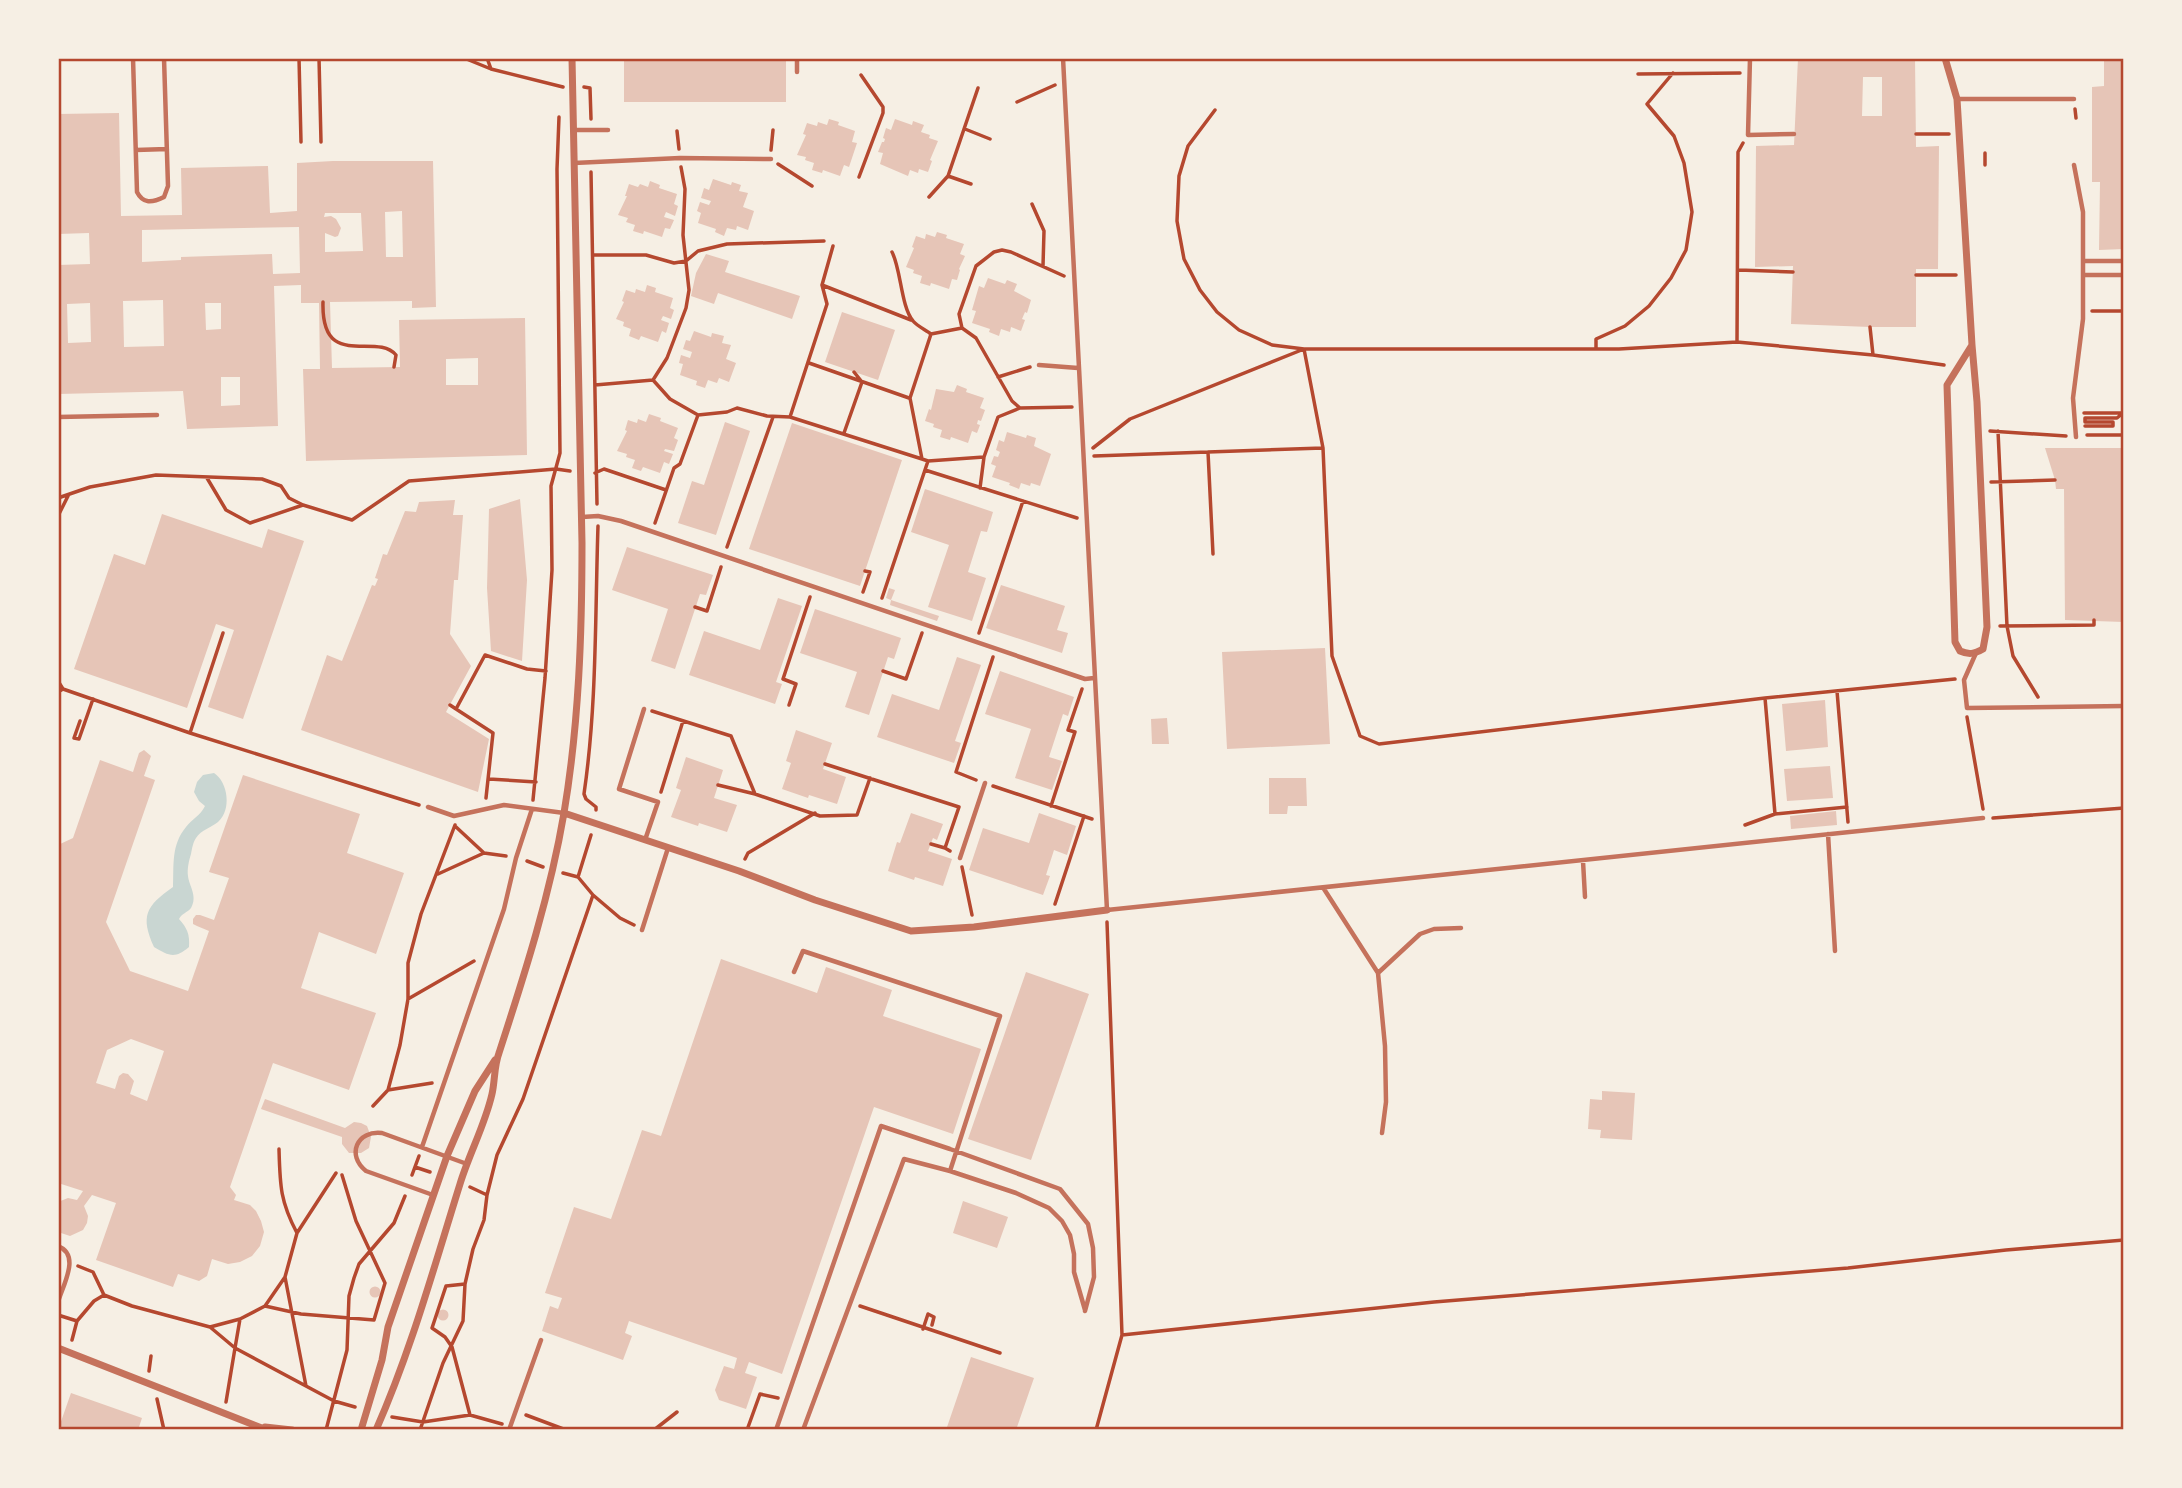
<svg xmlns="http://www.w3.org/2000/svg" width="2182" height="1488" font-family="Manrope,sans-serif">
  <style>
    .water { fill: #c9d6d2 }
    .building { fill: #e6c5b7; fill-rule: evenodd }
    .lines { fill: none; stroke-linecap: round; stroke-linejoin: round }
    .path { stroke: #b5482f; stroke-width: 3.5 }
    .service { stroke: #c5725c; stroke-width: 4.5 }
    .minor { stroke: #c5725c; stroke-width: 7 }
    .neatline { fill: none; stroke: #b5482f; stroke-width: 2.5 }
  </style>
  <rect width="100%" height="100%" fill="#f6efe4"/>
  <path class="water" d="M214,773C228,782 232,810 218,822C212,827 201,830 196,838C193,842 192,849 191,854C189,860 187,869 188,876C189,886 198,896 191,908C187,913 182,913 179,919C187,928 190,934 189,947C175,959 169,956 154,947C140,916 146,906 173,887C174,865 171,845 186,827C192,819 200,816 205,806L199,801L194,792L197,782L203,775Z"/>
  <path class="building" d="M624,58H786V102H624Z
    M1798,58H1915L1916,147L1939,146L1938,269H1916V327H1870L1791,324L1793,266L1755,267L1756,146L1794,145ZM1863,77H1882V116H1862Z
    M2104,58H2124V249L2099,250L2100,182H2092V87L2104,86Z
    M119,113L121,216L182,215L181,168L268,166L270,213L297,211V163L333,161H433L436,307L412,308V301L330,302L332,368L400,367L399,320L525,318L527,455L306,461L303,369H320L319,303H301V285L274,286L278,426L187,429L183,391L58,394V265L90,264L89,233L58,234V114ZM402,211L403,257H386L385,212ZM325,213H361L363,251L325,252V233L335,237L338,236L341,228L336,219L331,216L324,217ZM299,227L300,273L273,274L272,254L181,257V260L142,262V230ZM163,300L164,346L124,347L123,301ZM90,303L91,342L68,343L67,304ZM205,303H221V329L206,330ZM478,358V385H446V359ZM221,377H240V405L221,406Z
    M829,119L839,122L838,125L855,131L852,142L857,143L849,167L844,165L840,176L823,170L822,173L812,170L814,163L805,160L806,157L797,155L806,135L803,134L807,123L817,126L818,122L827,125Z
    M895,119L912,125L913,121L924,125L921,132L930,135L929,138L938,141L930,160L932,161L928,172L919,169L918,173L910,170L908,176L880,164L883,153L878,152L882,142H884L885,139L883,138L886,128L891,130Z
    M713,179L731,185L732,182L741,185L739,191L748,193L743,207L754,211L748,230L737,226L736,230L727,228L724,236L715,232L716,229L698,223L701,213L697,211L700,202L709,205L711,201L701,198L704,188L709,190Z
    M650,181L660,185L659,188L677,194L674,204L678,206L675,216L666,212L664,217L674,220L670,229L665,228L662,237L644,231L643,234L633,231L635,225L626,222L628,218L618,215L627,196H625L629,184L638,187L640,184L648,187Z
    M937,232L947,235L946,238L964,244L960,254L965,256L959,269L960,270L957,280L952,279L949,289L931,283L930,286L920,283L922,276L913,273L914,270L906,267L914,248L912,247L916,236L925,239L926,234L935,237Z
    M706,254L729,261L725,272L800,296L792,319L718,293L714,304L691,296L696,273Z
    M988,278L1005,284L1007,280L1017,284L1014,291L1031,300L1027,313L1025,312L1022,319L1025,320L1021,331L1011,327L1010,332L1001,329L999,336L989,332L990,329L972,323L976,311L972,310L979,286L984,288Z
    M647,285L656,288L655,292L673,298L670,308L674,310L671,319L663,316L661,320L669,323L666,333L662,331L658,342L641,336L639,340L629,336L631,329L623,326L624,322L616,319L624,302L622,301L626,290L635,293L636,289L645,292Z
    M842,312L895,330L878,380L825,362Z
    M694,331L711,337L712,333L724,336L722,343L731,345L726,359L736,363L729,382L719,378L717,383L708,380L705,388L696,385L697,381L680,375L683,364L679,363L681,355L690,358L692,352L683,349L686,340L690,341Z
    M957,385L967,389L966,392L984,398L980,408L985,410L981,421L978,420L977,424L980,425L977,433L972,431L968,443L951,437L950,440L940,437L942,430L933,427L934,424L925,421L929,409L931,410L936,389L954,392Z
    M649,414L661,418L660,421L678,428L674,438L678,440L674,451L665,449L664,451L673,454L669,464L664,462L660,473L643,467L641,471L632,468L635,460L626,457L627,454L617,451L627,431L625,430L628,420L637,423L638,419L646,422Z
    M725,422L750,431L716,535L678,523L692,481L704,485Z
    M792,423L902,460L860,586L749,549Z
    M1007,432L1026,438L1027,435L1036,438L1034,446L1051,454L1040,486L1031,483L1030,486L1021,483L1019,489L1009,485L1010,483L992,477L996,466L991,464L994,456L998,457L1000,452L996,450L999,440L1004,442Z
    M2045,448H2124V622L2065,620L2064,489H2056L2055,480Z
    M925,489L993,512L987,532L981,531L968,572L986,578L972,621L928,607L949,545L911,532Z
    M520,499L527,580L522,661L491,651L487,588L489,509Z
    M455,500L453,515H463L458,580H454L450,634L471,666L446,712L489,739L478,792L301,730L327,655L342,661L372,585L375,586L378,579L375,578L383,554L387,555L405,511L416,512L419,502Z
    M162,514L262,548L268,529L304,541L243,719L208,707L234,630L216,624L187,708L74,669L114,554L145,565Z
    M627,547L713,575L706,595L700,594L675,669L651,661L668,609L612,590Z
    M1001,585L1065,606L1057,630L1068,633L1062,653L986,628Z
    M889,588L895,590L891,600L886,598Z
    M778,598L802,606L776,682L782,684L775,704L689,675L704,631L760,650Z
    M891,600L939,616L937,621L890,605Z
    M815,609L901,638L894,659L888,657L869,715L845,707L857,672L800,653Z
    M1325,648L1330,744L1227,749L1222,652Z
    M957,657L981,665L955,741L961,743L954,763L877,737L892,694L939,710Z
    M1000,671L1074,697L1068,716L1063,714L1049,757L1062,761L1052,790L1015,778L1031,729L985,714Z
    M1825,700L1828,747L1786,751L1782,704Z
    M1167,718L1169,744H1152L1151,719Z
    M796,730L832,743L823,769L846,777L837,804L809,795L808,798L782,789L791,763L786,761Z
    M144,750L151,756L144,776L155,780L106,922L130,971L188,991L209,931L197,926L193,924V919L196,915H200L214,920L229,878L209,872L243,775L360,814L347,853L404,873L376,954L319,932L301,988L376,1013L349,1090L273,1063L230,1187L236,1195L234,1200L250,1205L256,1211L261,1221L264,1232L260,1246L252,1256L240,1262L228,1264L212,1259L207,1276L199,1281L178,1274L173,1287L96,1260L116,1203L92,1195L84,1206L88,1216L87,1223L83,1230L70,1236L58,1232V1202L68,1198L77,1200L83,1191L58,1183V845L73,838L100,760L133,772L139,753ZM131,1039L164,1051L147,1101L130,1094L134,1081L128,1074L123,1073L119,1076L115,1089L96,1083L107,1050Z
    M686,757L723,770L714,798L737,805L727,832L699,823L698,826L671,817L681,790L676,788Z
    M1830,766L1833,798L1787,801L1784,769Z
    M1269,778H1306L1307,806H1288L1287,814H1269Z
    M1836,811L1837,825L1791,829L1790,816Z
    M911,813L943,824L937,840L933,838L928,851L952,859L943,886L915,877L914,880L888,871L897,842L900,843Z
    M1039,813L1076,826L1067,855L1054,850L1046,875L1050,876L1043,895L969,870L983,828L1029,843Z
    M721,959L817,993L826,967L892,990L883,1016L981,1049L953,1134L874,1107L782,1374L749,1362L745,1373L757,1377L746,1409L719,1400L715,1390L724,1366L734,1369L737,1358L629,1321L625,1333L632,1336L623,1360L542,1331L550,1306L558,1309L562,1298L545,1293L574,1207L611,1219L642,1130L661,1136Z
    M1026,972L1089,994L1031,1160L968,1139Z
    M1602,1091L1635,1093L1632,1140L1600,1138L1601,1130L1588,1129L1590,1099L1602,1100Z
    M265,1099L345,1128L354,1122L361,1123L367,1126L371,1137L369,1148L361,1153H349L342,1144V1137L261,1109Z
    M963,1201L1008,1217L997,1248L953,1233Z
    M369.5 1292a5.5 5.5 0 1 1 11 0a5.5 5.5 0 1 1-11 0Z
    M437.5 1315a5.5 5.5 0 1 1 11 0a5.5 5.5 0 1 1-11 0Z
    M971,1357L1034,1378L1016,1430H946Z
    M71,1393L142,1418L138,1430H58Z"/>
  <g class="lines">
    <path class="path" d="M299,58L301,142
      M319,58L321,142
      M464,58L491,69L563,87
      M487,58L491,69
      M1638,74L1740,73
      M584,87L590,88L591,119
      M1017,102L1055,85
      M2075,109L2076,118
      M1215,110L1188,146L1179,176L1177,221L1184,259L1200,290L1217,312L1239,330L1272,345L1304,349H1619L1737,342L1873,355L1944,365
      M965,129L990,139
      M677,131L679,149
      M1916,134H1949
      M771,150L773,130
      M1985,153V165
      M778,164L812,186
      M591,172L597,504
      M948,176L971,184
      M859,177L883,113V107L861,75
      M929,197L948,176L978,88
      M1032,204L1044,231L1043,266
      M892,252C901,269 901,307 913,321C917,326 926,330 931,334L962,328L976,338L1012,401L1020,408L1072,407
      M593,255H646L674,263L686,261L698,251L727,244L824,241
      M1739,270L1793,272
      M1916,275H1956
      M822,285L911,320
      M323,302C321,372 376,331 396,355L394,367
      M2092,311H2124
      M1870,327L1873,355
      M962,328L959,314L976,266L994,252L1002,250L1011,252L1064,276
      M1737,342L1738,152L1743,143
      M1596,349V339L1625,326L1649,306L1671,278L1686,250L1692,212L1684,163L1674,136L1647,104L1673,73
      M809,363L909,398
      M998,377L1030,367
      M653,380L667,358L686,308L689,290L683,235L685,189L681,167
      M595,385L653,380L670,399L698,415L727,412L737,408L767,416L790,417L922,459
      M2084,413H2122
      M790,417L827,304L822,285L833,246
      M2085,426H2113V422H2085V418H2117L2123,413
      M1990,431L2066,436
      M1998,431L2007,626L2013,656L2038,697
      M844,433L862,382L854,372
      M2087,435H2124
      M1093,448L1130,419L1304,349L1323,448
      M1094,456L1208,452
      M984,457L998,417L1020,408
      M928,461L922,459L910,398L931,334
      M925,470L1077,518
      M595,473L604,469L666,490
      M207,478L226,510L250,523L303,505
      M1991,482L2055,480
      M58,498L90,487L156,475L262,479L281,486L289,498L303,505L352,520L409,481L556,469L570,471
      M58,516L68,496
      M655,523L674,468L680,464L698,415
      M727,547L773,417
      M1213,554L1208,452L1323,448L1332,656L1360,736L1379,744L1765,698L1955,679
      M863,592L870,572L865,571
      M882,598L928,461L984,457L980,488
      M695,607L707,611L721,567
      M2000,626L2094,625V620
      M979,633L1023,501
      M883,671L906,679L922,633
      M58,681L63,689
      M1837,691L1848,822
      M58,692L63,689L190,733L419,805
      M1765,698L1775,814
      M450,705L456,709
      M789,705L796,684L783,679L810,597
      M652,711L731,736L755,794
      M1967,717L1983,809
      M190,733L223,633
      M74,738L79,739L93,699
      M74,738L80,721
      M825,764L959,807L945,848L950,851
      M489,779L536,782
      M976,780L956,772L993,657
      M718,785L755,794L820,816L857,815L870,778
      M993,786L1092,819
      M661,792L683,721
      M486,798L493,733L456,709L485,655L527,669L546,671
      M533,800L545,678L552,570L551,486L560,453L557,169L559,117
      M1051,806L1075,732L1068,730L1082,689
      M596,810V807L586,799L584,794C597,705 595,616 598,526
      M1993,818L2124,808
      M1745,825L1775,814L1847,807
      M455,826L484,853L506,856
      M931,844L945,848
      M745,859L748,853L815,813
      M527,861L543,867
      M962,867L972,915
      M438,874L484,853
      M578,877L591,835
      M593,895L620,918L634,925
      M1055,904L1084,816
      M408,999L474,961
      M388,1090L400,1045L408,999V963L421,914L455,825
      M373,1106L388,1090L432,1083
      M279,1149C280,1185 280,1201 297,1233L285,1277L306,1386
      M415,1167L430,1172
      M412,1175L419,1156
      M470,1187L487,1195
      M297,1233L336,1173
      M78,1266L93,1272L104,1295L132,1306L210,1327L240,1319L235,1348L210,1327
      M465,1284L446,1286L432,1328L445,1337L452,1347L470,1415
      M265,1306L301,1314L374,1320L385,1283L356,1221L342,1175
      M860,1306L1000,1353
      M58,1315L77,1321L94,1301L104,1295
      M240,1319L265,1306L285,1277
      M923,1329L928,1314L934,1317L932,1325
      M1122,1335L1434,1302L1848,1268L2006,1250L2124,1240
      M72,1340L77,1321
      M149,1371L151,1356
      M157,1399L164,1430
      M226,1402L235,1348L334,1401L355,1407
      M526,1415L566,1430
      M392,1417L423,1422L470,1415L502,1424
      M326,1430L347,1350L349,1296L354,1278L359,1264L394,1223L405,1196
      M420,1430L443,1363L463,1321L465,1284L473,1249L484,1220L487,1195L497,1155L523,1099L593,895L578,877L563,873
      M654,1430L677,1412
      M747,1430L760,1394L778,1398
      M1096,1430L1122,1335L1107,922"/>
    <path class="service" d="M133,58L137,192C143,204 152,203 164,197L168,186L164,58
      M1063,58L1107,910L1983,818
      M1750,58L1748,135L1794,134
      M797,72V58
      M1957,99H2074
      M574,130H608
      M136,150L167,149
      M574,163L680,158L771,159
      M2074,165L2083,212V319L2073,398L2076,437
      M2083,261H2124
      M2083,275H2124
      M1039,365L1078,368
      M58,417L157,415
      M582,517L598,516L621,521L1085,679L1094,678
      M1976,653L1964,680L1967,708L2124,706
      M644,709L619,789L658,802L645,840
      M428,807L454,816L504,805L564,813
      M1828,834L1835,951
      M960,858L985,783
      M1583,861L1585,897
      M1324,889L1378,973L1385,1046L1386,1102L1382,1133
      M642,930L668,848
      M794,972L803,951L1000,1016L950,1171
      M1378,973L1420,934L1434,929L1461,928
      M422,1147L504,909L516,858L532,809
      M433,1195L366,1171C346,1155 357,1130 382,1133L467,1164
      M58,1246C81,1255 63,1285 58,1302
      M509,1430L541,1340
      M776,1430L881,1126L950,1149L1060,1189L1088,1224L1093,1248L1094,1277L1085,1311
      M803,1430L904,1159L950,1171L1016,1193L1049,1208L1062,1221L1070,1235L1074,1254V1272L1085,1310"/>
    <path class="minor" d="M1945,58L1957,99L1972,345
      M1972,345L1977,402L1987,627L1983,649C1974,654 1969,655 1960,651L1955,642L1947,385Z
      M564,813L739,871L815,900L911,931L974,927L1107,910
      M58,1348L267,1430
      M265,1427L292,1430
      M361,1430L382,1360L388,1327L447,1156L475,1091L495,1060
      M376,1430C411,1351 434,1267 460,1184C469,1154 485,1125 492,1094C495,1081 494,1066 499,1053C525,973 550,895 564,813C579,723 582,633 582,543L572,58"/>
  </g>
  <rect width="2182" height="1488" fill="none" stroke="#f6efe4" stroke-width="119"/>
  <rect x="60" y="60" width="2062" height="1368" class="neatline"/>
</svg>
